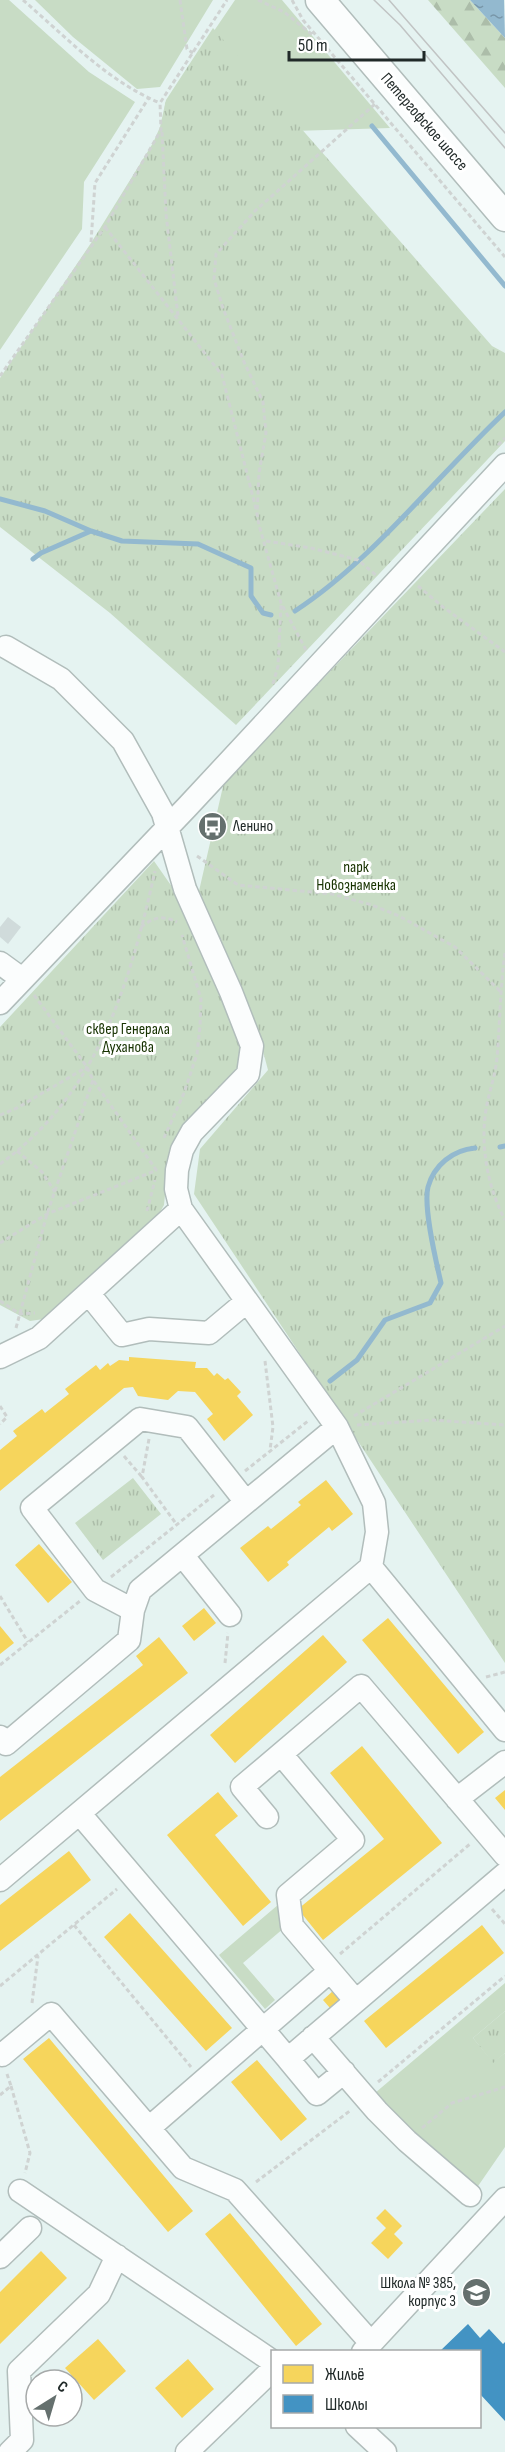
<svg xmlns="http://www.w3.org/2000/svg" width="505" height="2452" font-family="'Sofia Sans Condensed',sans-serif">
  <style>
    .green { fill: #c8dcc5 }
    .forest { fill: url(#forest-firs) }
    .park { fill: url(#park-tufts) }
    .water { fill: url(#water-ripples) }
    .homes { fill: #f6d55c }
    .schools { fill: #4393c3 }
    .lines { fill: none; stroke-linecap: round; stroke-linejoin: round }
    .stream { stroke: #93b9cf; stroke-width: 5 }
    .building { fill: #d0dbdb }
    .minor-casing { stroke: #b1bdbb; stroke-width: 25 }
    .major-casing { stroke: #b1bdbb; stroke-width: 31 }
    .path { stroke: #cfd3d2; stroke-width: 3; stroke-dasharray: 4.5 3; stroke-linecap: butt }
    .minor { stroke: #fbfdfd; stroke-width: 22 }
    .major { stroke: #fbfdfd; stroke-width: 28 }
    .tram { stroke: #c1c4c4; stroke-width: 1.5 }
    .labels { text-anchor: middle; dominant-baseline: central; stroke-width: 6; stroke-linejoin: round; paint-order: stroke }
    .street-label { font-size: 16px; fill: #202928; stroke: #fff }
    .poi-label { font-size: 16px; fill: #202928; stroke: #fff; text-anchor: start }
    .park-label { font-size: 16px; fill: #173201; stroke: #fff }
  </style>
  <defs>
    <pattern id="forest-firs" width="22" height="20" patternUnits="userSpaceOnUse" patternTransform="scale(1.5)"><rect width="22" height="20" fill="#c8dcc5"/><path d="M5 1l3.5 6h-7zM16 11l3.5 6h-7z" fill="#acbda9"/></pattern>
    <pattern id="park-tufts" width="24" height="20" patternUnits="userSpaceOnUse" patternTransform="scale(1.5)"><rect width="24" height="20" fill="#c8dcc5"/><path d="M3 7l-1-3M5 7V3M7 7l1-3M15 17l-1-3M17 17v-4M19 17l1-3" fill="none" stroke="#acbda9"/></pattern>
    <pattern id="water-ripples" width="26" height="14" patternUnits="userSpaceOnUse" patternTransform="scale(1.5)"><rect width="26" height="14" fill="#93b9cf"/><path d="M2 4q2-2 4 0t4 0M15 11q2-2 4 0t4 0" fill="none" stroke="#7896a8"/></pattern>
  </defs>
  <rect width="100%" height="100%" fill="#e5f3f1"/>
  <path class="green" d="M0,0H9L89,72L135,102L84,182L82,229L0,350Z
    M35,0H213L160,87L137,89L73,37Z
    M235,0H282L390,128L163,135L165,103Z
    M285,1899L284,1928L243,1963L275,2000L265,2009L219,1955Z
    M505,1983V2011L473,2038L493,2062L505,2053V2147L476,2189L418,2140L375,2093Z"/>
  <path class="forest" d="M428,0H470L505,38V88Z"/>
  <path class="park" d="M213,28L492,346L505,353V441L236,725L110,613L0,527V378L91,243L153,143L160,127L166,100Z
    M505,489V1663L194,1194L200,1149L268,1070L256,1025L199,891L224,782Z
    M154,861L177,894L222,993L240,1045V1063L225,1086L185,1124L169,1154L164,1205L151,1228L51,1318L30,1321L0,1305V1027Z
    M133,1478L161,1514L103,1560L75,1523Z
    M505,2011V2053L493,2063L473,2038Z"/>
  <path class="water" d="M470,0H504L505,38Z"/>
  <path class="homes" d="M129,1357L196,1362L195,1368H207L214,1376L217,1373L225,1380L228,1378L241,1392L237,1396L253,1415L224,1441L207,1419L213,1414L195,1392L178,1391L168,1400L138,1396L133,1387L124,1388L0,1491V1450L17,1436L13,1431L42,1409L45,1413L69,1394L65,1389L96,1365L100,1370L108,1363L110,1366L119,1360L129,1361Z
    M326,1480L353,1514L332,1531L329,1527L287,1562L289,1565L268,1582L240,1548L268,1526L271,1529L301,1505L298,1502Z
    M39,1544L72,1582L48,1603L15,1565Z
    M204,1608L216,1623L194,1641L182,1626Z
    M388,1618L484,1732L458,1754L362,1640Z
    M0,1626L14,1643L0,1654Z
    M323,1635L347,1662L235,1763L210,1735Z
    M159,1637L188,1673L0,1821V1777L143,1665L136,1656Z
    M362,1746L442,1843L323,1940L298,1909L384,1839L330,1773Z
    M505,1790V1810L495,1798Z
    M218,1792L238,1816L215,1835L271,1902L243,1926L167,1835Z
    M69,1851L91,1880L0,1951V1905Z
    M130,1913L232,2028L206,2051L104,1937Z
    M482,1925L504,1953L386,2048L364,2021Z
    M334,1990L341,1999L330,2008L323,2000Z
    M49,2038L193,2211L168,2232L23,2059Z
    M257,2060L307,2119L281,2141L231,2082Z
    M385,2209L402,2226L394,2234L403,2243L388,2259L371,2243L386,2228L376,2218Z
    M230,2213L322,2324L296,2346L205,2234Z
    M41,2251L67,2278L0,2344V2292Z
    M98,2339L126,2371L94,2400L65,2368Z
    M188,2359L214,2389L182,2418L155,2388Z"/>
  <path class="schools" d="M468,2324L480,2338L489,2329L503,2344L505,2342V2421L480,2394V2352H439Z"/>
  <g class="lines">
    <path class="stream" d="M372,126L505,286
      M0,499L45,511L91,531
      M33,559L41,553L91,531L122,541L198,544L251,568V596L263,613L271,615
      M295,611C373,560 437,476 505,412
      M500,1147L505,1146
      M330,1381L357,1360L385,1320L430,1303L441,1283C436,1261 423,1207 428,1187C434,1165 453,1150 475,1148"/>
  </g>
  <path class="building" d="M8,917L21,927L8,944L0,937V927Z"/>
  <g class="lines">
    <defs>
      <path id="minor" d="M0,963L22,979
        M0,1003L188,806L505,465
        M89,1294L122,1335L149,1329L209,1333L246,1302
        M0,1357L39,1338L181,1209
        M183,1556L230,1615
        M371,1567L505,1730
        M133,1610L95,1590L32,1508L140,1419L187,1427L246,1502
        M0,1737L6,1744L129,1640L133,1610L140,1590L337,1427
        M281,1754L353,1840L288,1895L292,1926L355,2000
        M457,1799L505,1762
        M80,1814L288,2059
        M267,1817L242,1787L361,1686L505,1855
        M0,1880L371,1567L377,1532L374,1503L337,1427L181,1209L176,1189L177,1170L182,1150L192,1132L248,1074L252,1046L231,992L185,889L163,813L123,741L61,679L6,647
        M313,2037L377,2111L407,2141L470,2195
        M0,2053L2,2055L51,2014L183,2168L235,2190L371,2343
        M344,2072L317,2094L288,2059L505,1874
        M149,2128L330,1971
        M20,2191L272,2361
        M0,2257L30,2228
        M363,2352L505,2199
        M357,2426L385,2452
        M10,2452L22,2440L19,2371L99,2294L117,2256
        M187,2452L272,2370"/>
      <path id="major" d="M320,0L505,217"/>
    </defs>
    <use href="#minor" class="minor-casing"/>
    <use href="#major" class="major-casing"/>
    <path class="path" d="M23,0C66,37 107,81 160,103
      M180,0L187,49L193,53
      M258,0L284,12L314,36
      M292,0L303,20L505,257
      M162,132L166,214L178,316
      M105,227L222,375L256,509
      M91,242L95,183L148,99
      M0,376L105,227L161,130L160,103L227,0
      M498,445L505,438
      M266,541L311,548L358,560L377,576
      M418,586L443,607L505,652
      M306,650L281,603L259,525L257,514L259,473L266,433L263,402L244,362L223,308L214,279L216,254L255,211L375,104
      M273,684L278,666L281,605
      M197,856L238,885L332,894L372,905L399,916L455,947L500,991
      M141,927C154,917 162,915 177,922
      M505,953C500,988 500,1023 497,1058C495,1078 487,1097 485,1117C481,1151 489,1190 505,1220
      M34,995L87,1067L93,1080L157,1171
      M0,1115L17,1108L87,1067
      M164,1138L184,1093L197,1054L200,1026L201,999L182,935
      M17,1151L42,1172L55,1192
      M0,1164C98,1094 130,983 155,871
      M147,1211L155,1180
      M0,1243L47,1214L157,1170
      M0,1301L20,1314L35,1313
      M16,1328L47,1214L93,1080
      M265,1361L273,1427L270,1450
      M0,1406L7,1417L0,1424
      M354,1416L505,1326
      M357,1425L431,1420L505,1425
      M149,1439L142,1477L177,1525
      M124,1456L142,1477
      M245,1471L308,1421
      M111,1577L214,1495
      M0,1596L28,1642
      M225,1663L228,1633
      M0,1665L80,1601
      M486,1677L505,1672
      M492,1909L505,1924
      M74,1925L191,2067
      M340,1954L470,1844
      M0,1986L117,1889
      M32,2003L38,1956
      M378,2082L505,1976
      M11,2086L30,2153L25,2173
      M0,2095L11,2086L7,2074
      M422,2128L452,2103L505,2087
      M256,2182L351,2110"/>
    <use href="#minor" class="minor"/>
    <use href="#major" class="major"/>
    <path class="tram" d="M374,0L400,25L505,148
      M389,0L505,133"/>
  </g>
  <defs>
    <symbol id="bus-disc" viewBox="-11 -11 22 22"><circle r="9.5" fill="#65706e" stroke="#fff"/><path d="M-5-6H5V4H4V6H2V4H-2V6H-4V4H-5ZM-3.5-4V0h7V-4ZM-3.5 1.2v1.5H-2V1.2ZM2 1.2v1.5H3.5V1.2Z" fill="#fff"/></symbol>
    <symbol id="school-disc" viewBox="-11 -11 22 22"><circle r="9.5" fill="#65706e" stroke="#fff"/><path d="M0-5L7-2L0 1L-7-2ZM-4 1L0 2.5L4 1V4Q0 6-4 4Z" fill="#fff"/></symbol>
  </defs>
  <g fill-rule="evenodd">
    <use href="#bus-disc" x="196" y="810" width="33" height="33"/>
    <use href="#school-disc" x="460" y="2276" width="33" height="33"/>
  </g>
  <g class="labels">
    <g class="street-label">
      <text transform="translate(424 122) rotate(49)">Петергофское шоссе</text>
    </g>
    <g class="poi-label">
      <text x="233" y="826">Ленино</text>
      <text x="456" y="2283" text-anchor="end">Школа № 385,<tspan x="456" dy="18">корпус 3</tspan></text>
    </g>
    <g class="park-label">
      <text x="356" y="867">парк<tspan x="356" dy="18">Новознаменка</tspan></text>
      <text x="128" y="1029">сквер Генерала<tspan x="128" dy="18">Духанова</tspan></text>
    </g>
  </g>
  <rect x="271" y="2350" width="210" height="78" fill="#ffffff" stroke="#a6a9a9" stroke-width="1.5"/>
  <rect x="283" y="2365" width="30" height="18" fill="#f6d55c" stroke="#a6a9a9" stroke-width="1.5"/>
  <text x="325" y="2380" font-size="18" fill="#202928">Жильё</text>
  <rect x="283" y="2395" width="30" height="18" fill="#4393c3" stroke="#a6a9a9" stroke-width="1.5"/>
  <text x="325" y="2410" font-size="18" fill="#202928">Школы</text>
  <g transform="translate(54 2398) rotate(37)"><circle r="28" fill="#ffffff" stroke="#a6a9a9" stroke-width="1.5"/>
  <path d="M0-4.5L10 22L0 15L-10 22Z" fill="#65706e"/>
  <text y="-9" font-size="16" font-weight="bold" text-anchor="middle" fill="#202928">С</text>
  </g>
  <path d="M289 51v9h135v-9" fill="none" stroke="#202928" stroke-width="3"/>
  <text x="298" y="51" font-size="18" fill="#202928" stroke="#ffffff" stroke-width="4.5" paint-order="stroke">50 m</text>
</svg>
